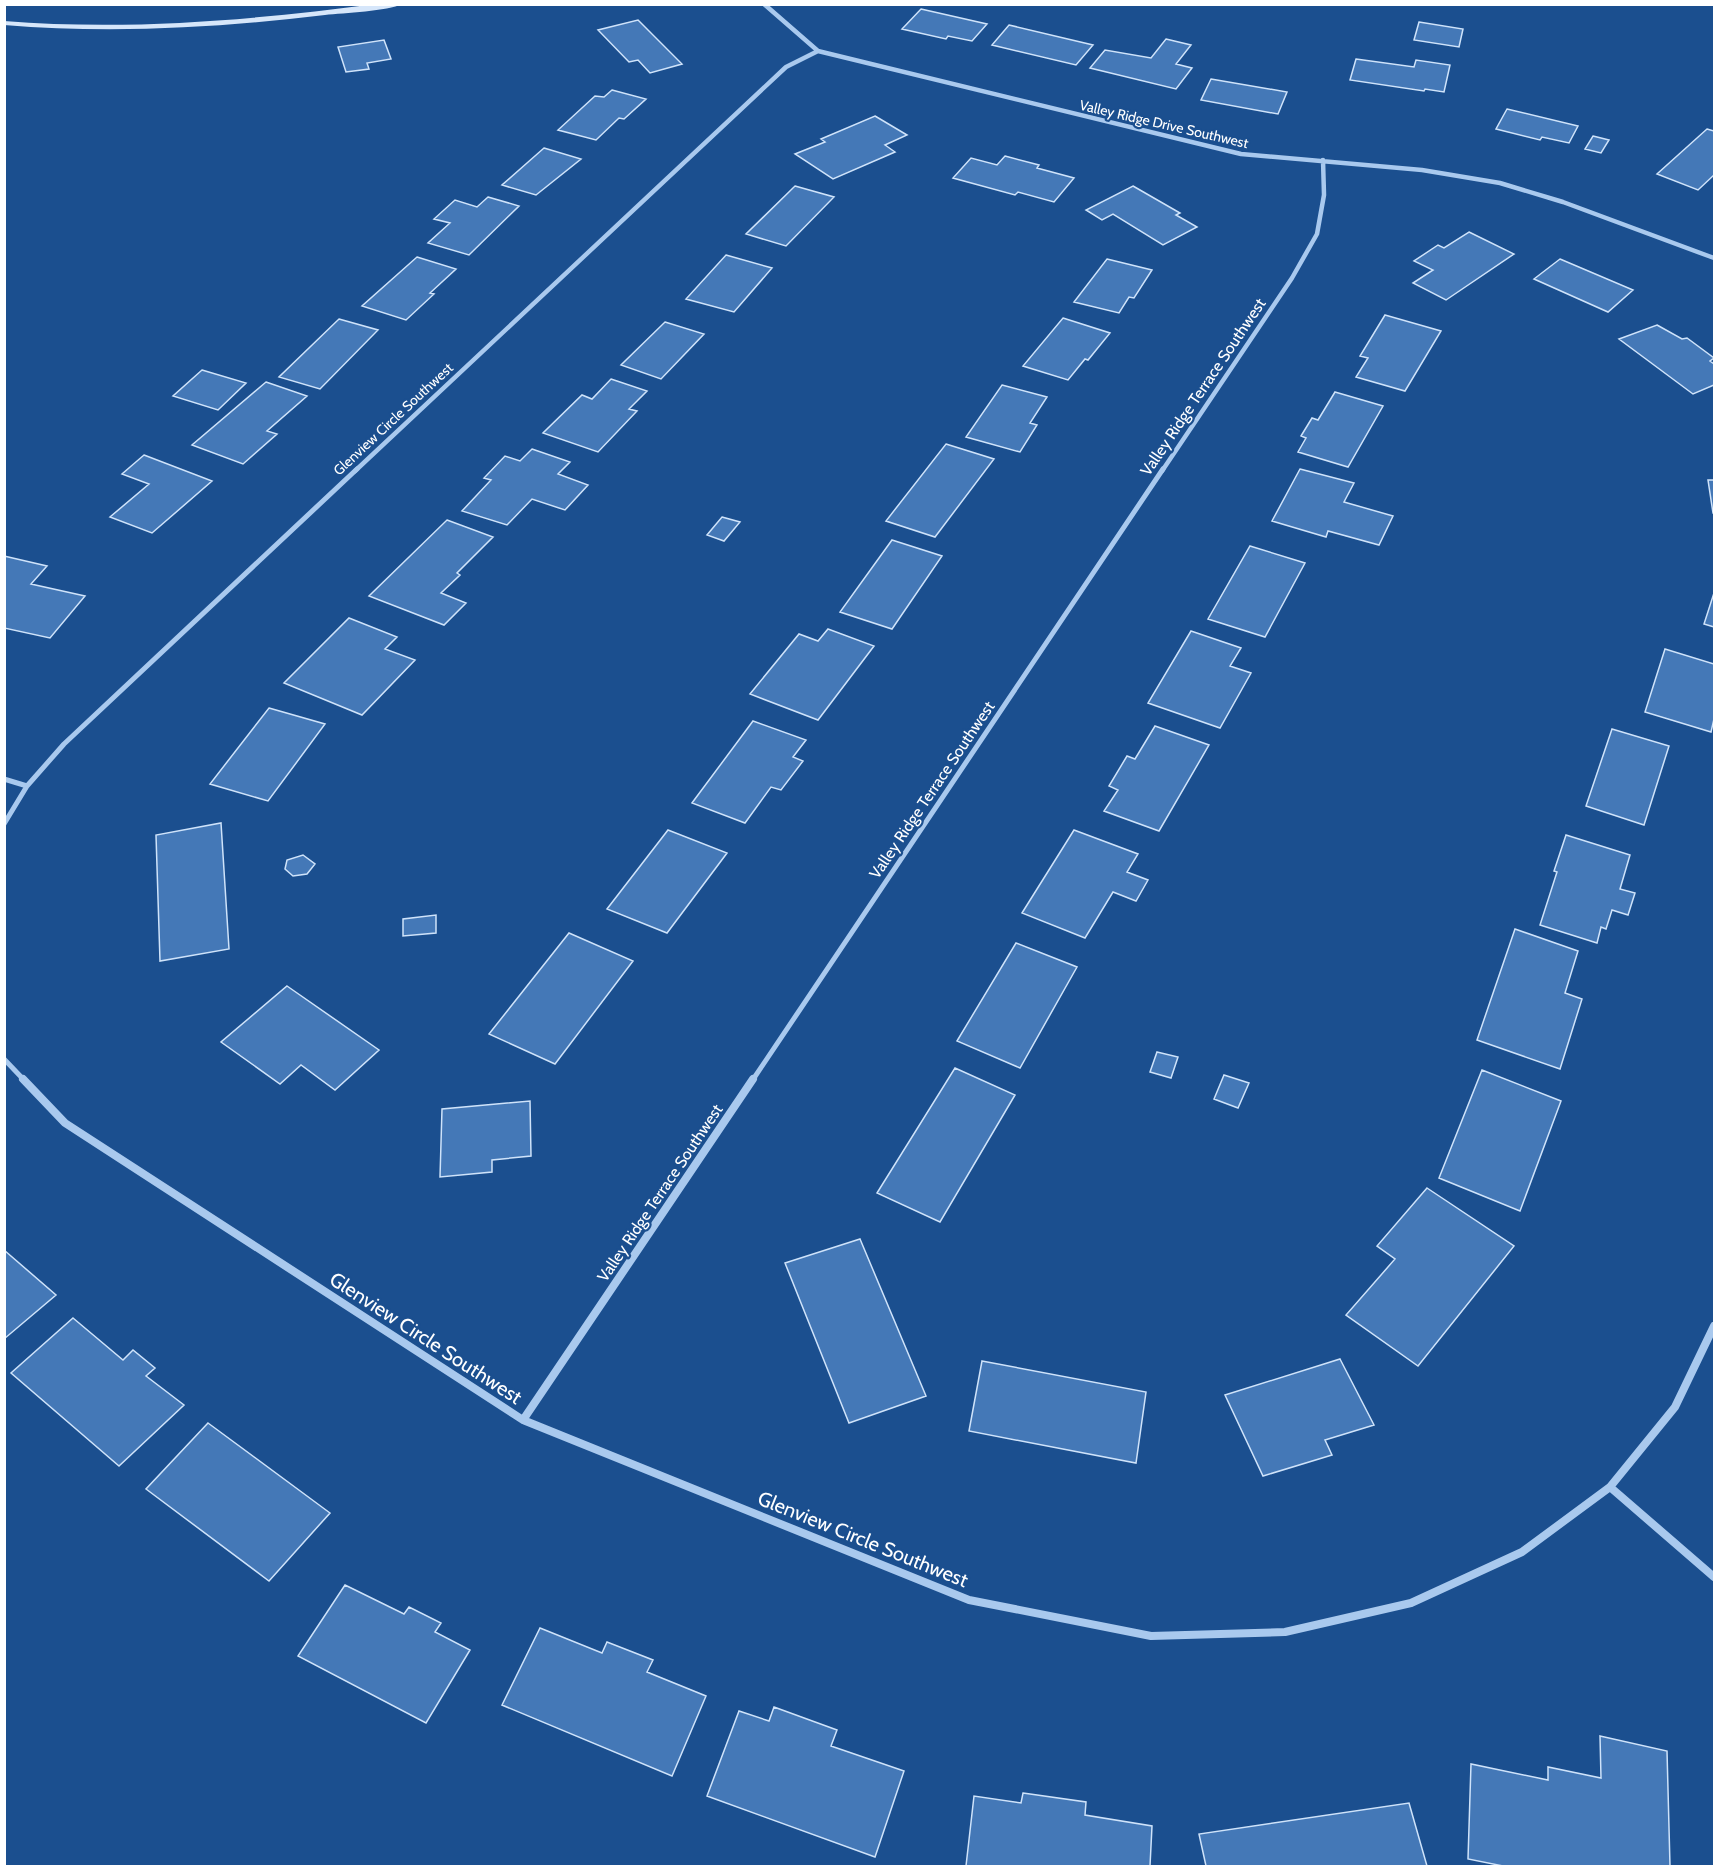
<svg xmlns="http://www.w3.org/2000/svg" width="1719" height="1871" font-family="Cabin,sans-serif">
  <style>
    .building { fill: #4478b7; stroke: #cfe3fa; stroke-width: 1.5 }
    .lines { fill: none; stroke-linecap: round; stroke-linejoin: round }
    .street-far2 { stroke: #a9c9ee; stroke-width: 4.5 }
    .street-far1 { stroke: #a9c9ee; stroke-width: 5 }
    .street { stroke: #a9c9ee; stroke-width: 8 }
    .secondary { fill: #d6e6fa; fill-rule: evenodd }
    .labels { text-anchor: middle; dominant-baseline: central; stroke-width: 4.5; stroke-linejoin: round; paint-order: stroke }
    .far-street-label { font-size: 14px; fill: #fff; stroke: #1b4f8f }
    .street-label { font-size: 16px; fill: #fff; stroke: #1b4f8f }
    .near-street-label { font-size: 20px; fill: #fff; stroke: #1b4f8f }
  </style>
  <rect width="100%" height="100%" fill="#1b4f8f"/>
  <path class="building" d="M921,9L987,24L972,41L948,36L946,39L902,29Z
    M638,20L682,64L650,73L638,60L629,62L598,30Z
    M1419,22L1463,29L1459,47L1414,40Z
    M1009,25L1093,45L1076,65L992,45Z
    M1166,39L1191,45L1176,64L1192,68L1176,89L1090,68L1105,50L1151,58Z
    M384,40L391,59L367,63L369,69L346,72L338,47Z
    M1356,59L1414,67L1416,60L1450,65L1444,92L1425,89L1424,91L1350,80Z
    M1211,79L1287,92L1278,114L1201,100Z
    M612,90L646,99L624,119L619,118L596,140L558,130L595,96L604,97Z
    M1507,109L1578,126L1569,143L1542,137L1540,140L1496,129Z
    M875,116L907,135L885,145L895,152L833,179L795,154L825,142L821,139Z
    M1707,129L1714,131V175L1698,190L1657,174Z
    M1593,136L1609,140L1601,153L1585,149Z
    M544,148L581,159L536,195L502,185Z
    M1005,156L1039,165L1037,168L1074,178L1054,202L1018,192L1015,195L953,178L971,158L997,165Z
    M795,186L834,197L786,246L746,234Z
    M1133,186L1180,213L1176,215L1197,227L1163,245L1113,214L1102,220L1086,210Z
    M488,197L519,206L469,255L428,243L450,223L434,219L455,200L477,207Z
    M1469,232L1514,254L1446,300L1413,283L1433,270L1414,261L1438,245L1444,248Z
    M726,255L772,268L734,312L686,299Z
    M417,257L456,269L430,293L434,294L406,320L362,306Z
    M1107,259L1152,270L1134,298L1129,297L1119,313L1074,302Z
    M1560,259L1633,290L1608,312L1534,279Z
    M1385,315L1441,331L1405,391L1356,377L1368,358L1360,356Z
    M1063,318L1110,333L1088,360L1085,359L1068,380L1023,366Z
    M339,319L378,330L320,389L279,377Z
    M665,322L704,334L661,379L621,365Z
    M1657,325L1682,339L1687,338L1714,358L1710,361L1714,364V385L1693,394L1619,339Z
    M202,370L246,383L218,410L173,396Z
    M611,379L647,391L629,409L637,411L598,452L543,433L582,395L592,399Z
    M266,382L307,396L267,431L277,434L243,464L192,445Z
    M1002,385L1047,397L1030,423L1037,425L1020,452L966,437Z
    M1335,392L1383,406L1348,467L1298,452L1306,438L1301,436L1312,418L1318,420Z
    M946,444L994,459L935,537L886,521Z
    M532,449L570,462L558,474L588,485L565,510L532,499L507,525L462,511L491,480L484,478L505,456L520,461Z
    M144,455L212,481L152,533L110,517L149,484L122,474Z
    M1300,469L1354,483L1344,502L1393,516L1379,545L1328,531L1326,537L1272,521Z
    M1708,480H1714V513H1713Z
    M722,517L740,522L724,541L707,535Z
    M447,520L493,537L457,573L460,575L441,593L466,603L444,625L369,596Z
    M892,540L942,556L892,629L840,612Z
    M1250,546L1305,563L1265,637L1208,619Z
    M4,556L47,566L31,584L85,596L50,638L4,628Z
    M1714,593V627L1704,624Z
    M349,618L397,637L385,649L415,660L362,715L284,683Z
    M828,629L874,646L818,720L750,694L799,634L818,641Z
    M1191,631L1241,648L1230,666L1251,673L1220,728L1148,703Z
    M1665,649L1714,664V719L1711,732L1645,712Z
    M269,708L325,724L268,801L210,784Z
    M753,721L806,740L793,757L803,761L781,790L771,787L745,823L692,803Z
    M1155,726L1209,745L1159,831L1104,811L1118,790L1109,786L1127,756L1135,759Z
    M1612,729L1669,746L1644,825L1586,806Z
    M221,823L229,949L160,961L156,835Z
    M668,830L727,853L667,933L607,909Z
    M1074,830L1138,854L1127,872L1148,880L1136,901L1113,892L1085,938L1022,913Z
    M1566,835L1630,855L1620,889L1635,893L1628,915L1612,910L1606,929L1601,927L1597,943L1540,925L1557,872L1554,871Z
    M303,855L315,864L307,874L293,876L285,869L287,860Z
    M436,915V933L403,936V919Z
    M1515,929L1578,951L1565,993L1582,999L1560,1069L1477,1040Z
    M569,933L633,961L555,1064L489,1034Z
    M1016,943L1077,967L1020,1068L957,1041Z
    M287,986L379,1050L335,1090L301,1065L280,1084L221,1042Z
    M1157,1052L1178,1057L1171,1078L1150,1072Z
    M955,1068L1015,1095L940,1222L877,1193Z
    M1482,1070L1561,1101L1520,1211L1439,1178Z
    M1224,1075L1249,1083L1238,1108L1214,1099Z
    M530,1101L531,1156L492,1160V1172L440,1177L442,1109Z
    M1427,1188L1514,1246L1418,1366L1346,1315L1395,1259L1377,1246Z
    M860,1239L926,1396L849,1423L785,1263Z
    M4,1250L56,1295L4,1339Z
    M73,1318L123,1360L133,1350L155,1368L146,1376L184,1405L119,1466L11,1373Z
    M1340,1359L1374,1425L1325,1440L1332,1455L1263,1476L1225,1395Z
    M982,1361L1146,1392L1136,1463L969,1431Z
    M208,1423L330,1513L269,1581L146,1489Z
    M345,1585L404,1614L409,1607L441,1623L435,1632L470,1650L426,1723L298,1656Z
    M540,1628L602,1653L607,1642L653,1660L647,1672L706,1696L672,1776L502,1705Z
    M774,1707L837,1730L831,1746L904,1771L875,1857L707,1796L739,1711L769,1721Z
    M1600,1736L1667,1751L1670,1866H1503L1468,1859L1471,1764L1548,1780V1767L1601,1778Z
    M1023,1793L1086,1802L1085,1815L1152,1826L1150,1866H966L974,1796L1021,1803Z
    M1409,1803L1427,1866H1206L1199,1834Z"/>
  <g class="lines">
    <path class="street-far2" d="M764,4L818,51L1241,154L1422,170L1500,183L1563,202L1714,258
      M355,471L786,67L818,51
      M1162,471L1292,278L1317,234L1324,195L1323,160"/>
    <path class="street-far1" d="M4,779L27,786
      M4,824L27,786L64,744L357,469
      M4,1059L25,1081
      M752,1081L1163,469"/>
    <path class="street" d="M23,1079L65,1123L523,1420L969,1600L1151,1636L1285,1632L1411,1603L1522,1552L1610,1487L1675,1407L1714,1326
      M523,1420L753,1079
      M1610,1487L1714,1577"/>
    <path class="secondary" d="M376,4H402C388,11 344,13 325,15C218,28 112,34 4,25V21C129,31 252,20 376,4Z"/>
  </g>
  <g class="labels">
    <g class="far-street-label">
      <text transform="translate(1164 124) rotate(13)">Valley Ridge Drive Southwest</text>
      <text transform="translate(393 419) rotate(-43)">Glenview Circle Southwest</text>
    </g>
    <g class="street-label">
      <text transform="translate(1203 387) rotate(-56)">Valley Ridge Terrace Southwest</text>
      <text transform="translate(932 790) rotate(-56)">Valley Ridge Terrace Southwest</text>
      <text transform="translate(660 1193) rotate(-56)">Valley Ridge Terrace Southwest</text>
    </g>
    <g class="near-street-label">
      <text transform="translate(426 1338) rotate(33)">Glenview Circle Southwest</text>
      <text transform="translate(863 1539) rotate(22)">Glenview Circle Southwest</text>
    </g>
  </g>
  <rect width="1719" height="1871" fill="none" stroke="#ffffff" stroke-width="12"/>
</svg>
